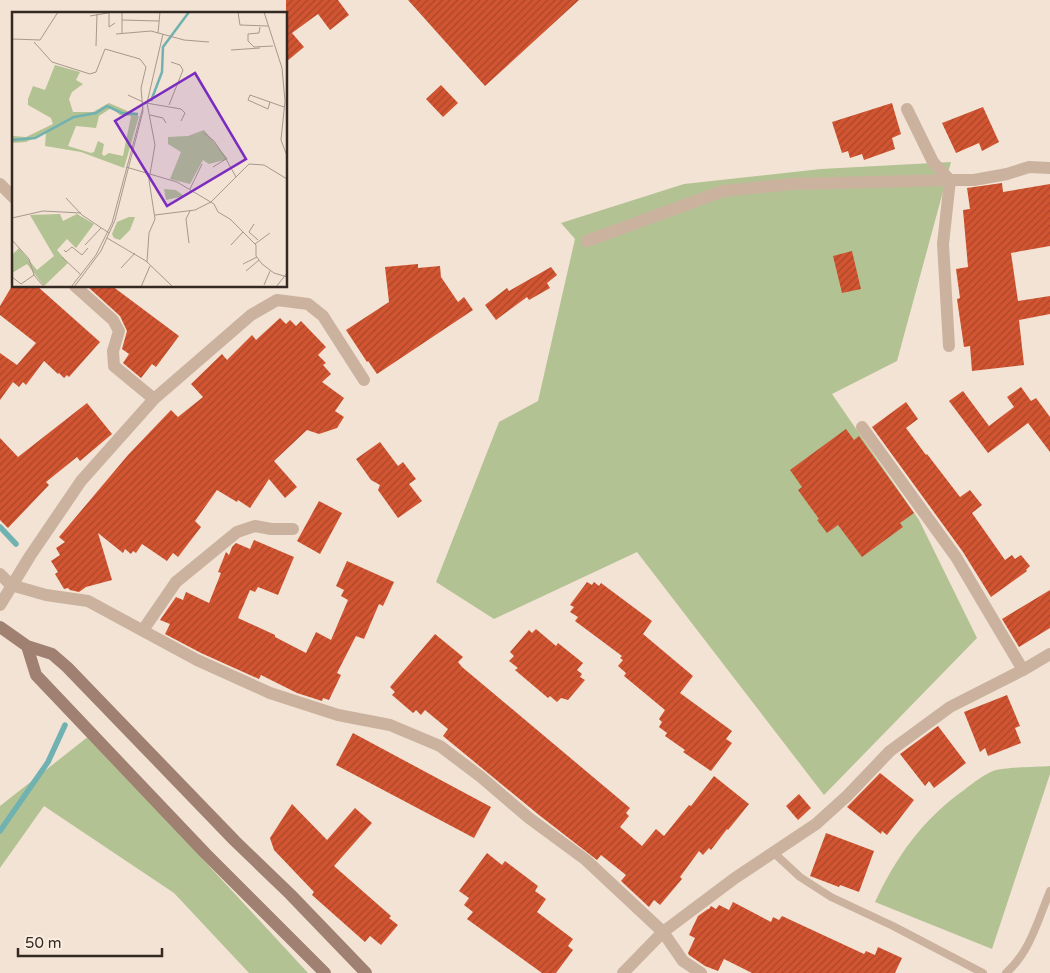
<svg xmlns="http://www.w3.org/2000/svg" width="1050" height="973" font-family="'Varela Round',sans-serif">
  <style>
    .green { fill: #b3c293 }
    .lines { fill: none; stroke-linecap: round; stroke-linejoin: round }
    .stream { stroke: #70b1b2; stroke-width: 5.5 }
    .building { fill: url(#building-hatch) }
    .lane { stroke: #cbb29f; stroke-width: 8 }
    .street { stroke: #cbb29f; stroke-width: 12 }
    .secondary { stroke: #9f8071; stroke-width: 12 }
    .inset-river { fill: none; stroke: #70b1b2; stroke-width: 2.5 }
    .inset-road { fill: none; stroke: #a7988d; stroke-width: 1 }
    .view { fill: #7b2cbf; fill-opacity: 0.15; stroke: #7b2cbf; stroke-width: 2.5 }
    .inset-edge { fill: none; stroke: #342823; stroke-width: 2.5 }
  </style>
  <defs>
    <pattern id="building-hatch" width="6" height="6" patternUnits="userSpaceOnUse" patternTransform="scale(1.25)"><rect width="6" height="6" fill="#d25532"/><path d="M-1 1l2-2M0 6l6-6M5 7l2-2" fill="none" stroke="#ab462a"/></pattern>
  </defs>
  <rect width="100%" height="100%" fill="#f3e3d4"/>
  <path class="green" d="M951,162L897,361L832,394L919,520L977,638L824,795L637,552L494,619L436,582L499,422L538,401L575,239L561,223L684,184L821,169Z
    M89,736L308,973H249L174,893L44,806L0,868V806Z
    M1050,766V774L992,949L875,902C896,857 923,819 964,790C973,783 983,775 993,771C1004,767 1037,767 1050,766Z"/>
  <g class="lines">
    <path class="stream" d="M0,527L16,544
      M0,831L48,762L65,725"/>
  </g>
  <path class="building" d="M286,0H338L349,15L330,30L318,14L292,33L304,47L286,62Z
    M408,0H579L485,86Z
    M441,85L458,103L443,117L426,99Z
    M892,103L901,134L892,138L895,149L864,160L862,154L850,158L848,151L842,153L832,122Z
    M983,107L999,142L982,151L979,143L956,153L942,123Z
    M1002,183L1003,192L1050,184V246L1011,253L1018,301L1050,296V314L1019,320L1024,365L972,371L970,346L964,347L957,299L960,298L956,269L968,267L963,210L970,209L967,188Z
    M852,251L861,289L842,293L833,256Z
    M418,264V268L440,266L441,277L458,302L464,297L473,310L377,374L368,361L367,362L346,330L389,302L385,267Z
    M551,267L557,275L547,283L550,288L529,300L527,297L496,320L485,305L507,288L509,291Z
    M12,286H37L100,342L69,377L67,375L64,378L59,373L58,374L44,361L26,385L23,382L19,387L13,382L0,400V353L17,365L36,343L0,315V306Z
    M87,286H112L179,336L156,367L152,364L141,378L123,363L129,354L122,349L127,331L120,316Z
    M280,318L286,324L290,320L296,326L301,321L326,347L318,355L326,363L323,365L331,374L322,382L344,398L335,411L344,417L337,428L319,434L307,430L274,461L297,487L285,498L269,479L250,508L238,500L237,502L217,490L195,521L201,527L178,557L173,553L167,561L142,544L136,553L133,551L131,554L125,549L123,553L98,533L112,580L86,587L79,592L70,590L68,588L64,589L55,574L58,572L51,561L60,555L56,548L65,542L59,537L128,455L171,410L178,417L203,397L191,384L222,354L227,360L252,335L256,340Z
    M1021,387L1031,401L1036,398L1050,417V452L1028,423L988,453L949,401L963,391L989,426L1014,407L1007,397Z
    M906,402L918,419L906,428L926,455L927,454L960,497L970,490L982,505L972,513L1005,560L1012,555L1015,559L1021,555L1030,566L1026,570L1027,571L991,597L963,552L872,427Z
    M87,403L112,434L80,461L77,457L46,482L49,485L8,528L0,520V438L18,457Z
    M846,429L854,440L859,436L914,513L900,523L903,527L862,557L838,525L827,533L817,520L819,519L798,490L802,487L790,470Z
    M380,442L398,466L403,462L416,479L409,484L422,501L398,518L378,490L380,485L371,480L356,459Z
    M319,501L342,513L320,554L297,541Z
    M254,540L294,557L278,595L258,587L255,592L250,590L238,618L275,635V637L306,653L316,632L331,640L348,600L341,596L344,590L336,586L347,561L394,582L383,606L379,604L364,639L356,636L337,673L341,675L329,700L323,698L322,701L297,693L261,675L259,679L201,653L165,634L170,624L160,620L176,597L183,600L186,592L209,603L221,573L218,572L226,552L229,555L232,547L236,543L250,549Z
    M587,582L592,585L594,582L599,586L601,583L652,621L643,634L693,676L680,693L732,731L726,739L732,743L711,771L683,752L685,750L665,736L667,733L659,727L662,722L659,719L665,710L624,676L626,673L618,666L623,660L620,658L622,656L575,621L578,617L570,612L574,607L570,605Z
    M1050,590V628L1019,647L1002,619Z
    M536,629L556,646L558,643L583,663L577,670L582,674L580,677L585,680L568,700L561,698L557,702L550,696L548,698L515,670L518,668L509,661L514,656L510,652L529,630L532,633Z
    M435,634L463,657L458,662L462,667L630,808L626,813L629,816L620,827L642,846L656,829L664,836L689,805L691,806L714,776L749,804L728,830L727,829L711,850L709,848L703,855L699,851L680,877L682,879L660,905L654,900L649,907L621,881L626,875L601,855L597,860L539,815L443,736L448,729L425,710L421,715L416,710L413,713L392,695L395,692L390,687Z
    M1007,695L1020,726L1015,728L1021,743L988,756L985,748L980,752L964,712Z
    M938,726L966,763L934,788L929,781L925,786L900,754Z
    M353,733L491,807L474,838L336,765Z
    M880,773L914,800L887,835L882,831L881,834L847,807Z
    M799,794L811,808L798,820L786,806Z
    M292,804L327,840L355,808L372,823L334,866L391,916L389,918L398,925L381,945L370,936L365,942L312,895L314,892L274,850L270,838Z
    M826,833L874,851L859,892L840,885L839,887L810,876Z
    M487,853L502,865L505,861L538,886L535,891L546,899L537,912L573,939L568,946L573,950L556,973H542L467,919L473,912L464,905L469,898L459,891Z
    M733,902L771,922L773,917L779,920L782,916L864,954L866,951L875,955L878,947L902,958L895,973H752L724,959L718,971L705,966L689,955L688,953L695,938L689,935L698,916L708,909H709L711,906L716,909L719,905L729,910Z"/>
  <g class="lines">
    <path class="lane" d="M774,853L800,877L831,897L893,926L983,973
      M1006,973C1030,952 1038,920 1050,891"/>
    <path class="street" d="M907,109L933,162L950,180
      M0,184L14,198
      M587,241L723,191L792,184L950,180
      M75,286L113,320L119,331L113,351L114,366L154,399
      M949,346L943,244L950,180H974L1007,174L1029,167L1050,168
      M862,427L956,557L1023,670
      M0,574L11,585L46,595L88,601L197,660L270,693L338,715L390,725L440,746L481,777L529,818L586,860L663,932L683,961L701,973
      M0,605L30,556L81,481L154,399L251,315L277,300L308,304L323,316L364,380
      M143,630L176,582L237,532L255,526L271,529H293
      M623,973L663,932L735,878L816,824L847,796L890,751L950,707L1023,670L1050,654"/>
    <path class="secondary" d="M0,627L27,646L52,654L67,667L235,841L290,894L366,973
      M27,646L36,675L205,853L325,973"/>
  </g>
  <g transform="translate(12 12)">
    <rect width="275" height="275" fill="#f3e3d4"/>
    <path d="M43,53L68,60L64,68L71,72L60,80L57,87L61,100H81L97,91L127,104L112,156L69,140L33,134L34,120L14,130L0,131V124L14,125L41,112L39,106L16,93V87L21,74L33,78ZM99,96L108,103L119,104L111,144L97,141L92,144L90,142L92,132L86,129L82,140L79,141L56,134L64,114L84,116L87,104ZM192,118L216,147L197,152L191,148L178,172L158,167L169,140L156,132V125L176,124ZM152,177L164,178L172,184L154,188ZM48,202L51,209L65,202L82,212L64,236L55,227L45,238L56,251L32,274L15,252L0,261V243L7,236L25,258L42,244L18,203Z" fill="#b3c293" fill-rule="evenodd"/>
    <path d="M117,205H123L118,218L108,228L102,226L100,222L105,210Z" fill="#b3c293"/>
    <path class="inset-river" d="M139,89L150,60L151,35L177,0M0,128L23,126L62,105L84,101L95,94L110,101L126,102"/>
    <path class="inset-road" d="M226,0L228,13L256,14M252,0L270,56L273,89L269,128L275,144M97,1V15L103,11M78,4L101,0M110,8L147,9M248,15L247,21L236,22V29L242,35L261,34M110,21V0M146,21L148,0M104,22L139,19L172,28L197,30M0,27L28,28L46,0M22,30L40,50L78,62L84,60L93,37L128,47L134,55L129,76L131,99L103,208L89,239L62,275M84,34L85,2M219,38L248,36M116,83L131,90M258,90L256,97L236,88L238,83L272,95M134,91L169,97L173,101L169,109M157,93L171,58L168,53L159,50M138,103L151,106L154,111M192,121L202,129L214,147M114,155L165,170L202,192L206,200L218,207L244,233V244L250,252L262,261L275,265M201,155L214,147L224,165M178,177L190,152M54,186L70,203L97,221M143,203L183,198L199,190L237,152L252,153L275,167M0,206L31,199L69,201M242,212L237,220L246,228M95,226L134,249L161,275M0,228L17,247L22,263L32,275M177,231L174,207L178,199M243,232L258,221M73,233L89,216M219,233L231,220M52,238L54,240L60,235L70,243L76,236M50,245L69,263M135,250L137,221L143,207L137,168L143,133L135,91L151,22M231,252L245,245M109,256L123,241M234,259L247,248M0,265L9,272L22,263M252,273L258,259M59,275L84,243L100,211L131,95M129,275L138,254M264,275L275,261"/>
    <path class="view" d="M183,61L234,147L155,194L103,109Z"/>
    <rect width="275" height="275" class="inset-edge"/>
  </g>
  <path d="M18 948v8h144v-8" fill="none" stroke="#342823" stroke-width="2.5"/>
  <text x="25" y="948" font-size="15" fill="#342823" stroke="#faeee0" stroke-width="4" paint-order="stroke">50 m</text>
</svg>
